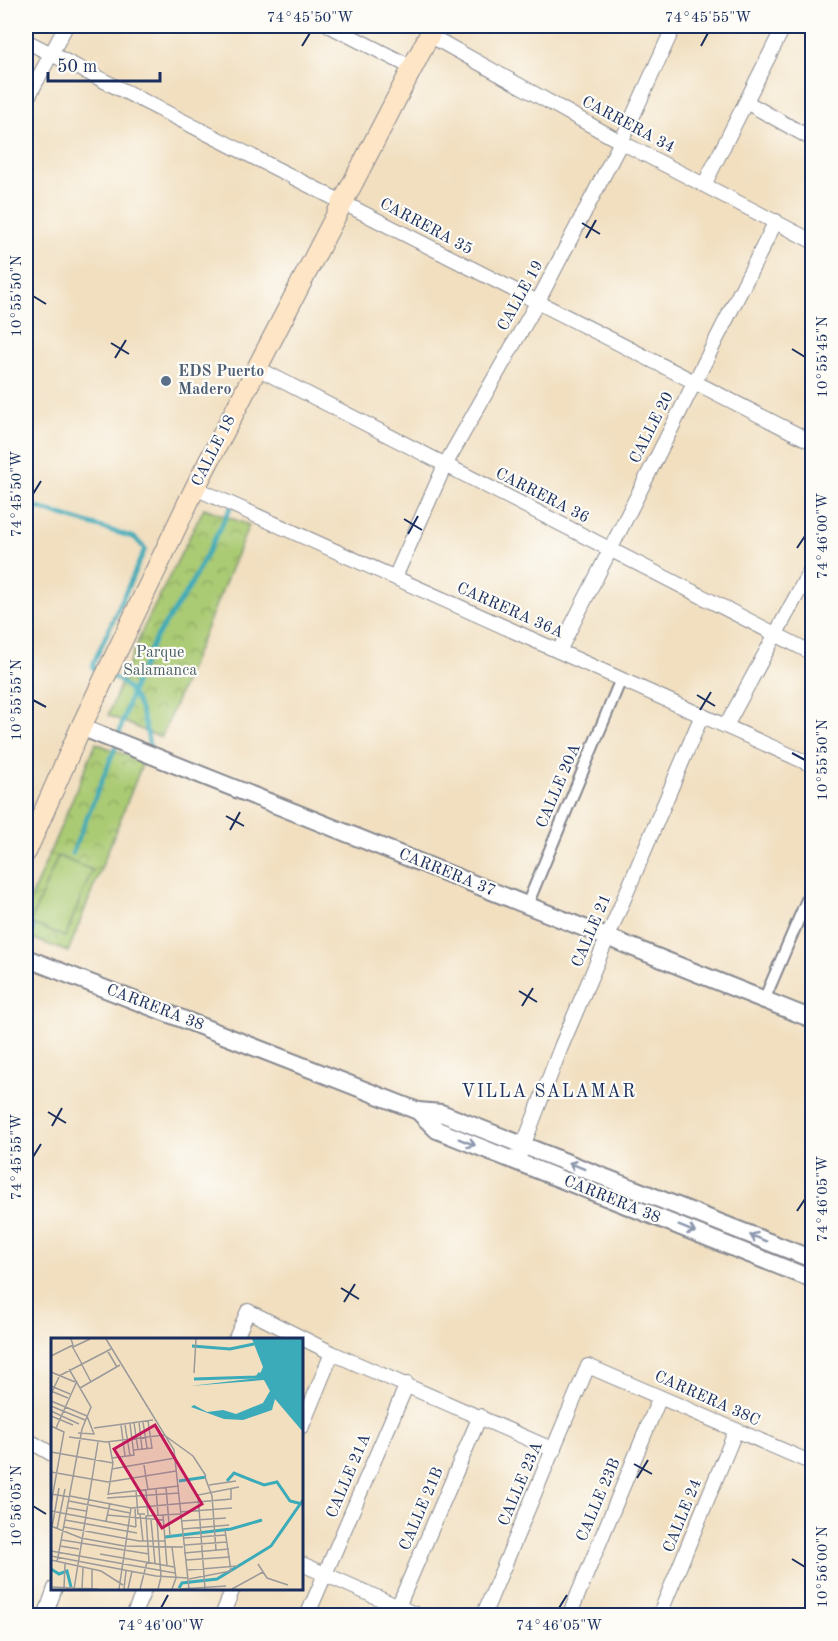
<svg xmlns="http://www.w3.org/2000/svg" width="838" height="1641" font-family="'Old Standard TT',serif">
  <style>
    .park { fill: url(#park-crowns); stroke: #627c68; stroke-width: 1.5 }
    .pitch { fill: #aaca73; stroke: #627c68; stroke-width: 1.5 }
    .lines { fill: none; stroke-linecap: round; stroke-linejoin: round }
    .stream { stroke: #3baab9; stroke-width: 4.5 }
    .pedestrian-casing { stroke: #86878f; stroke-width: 14 }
    .minor-casing { stroke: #86878f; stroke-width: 16 }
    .tertiary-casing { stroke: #86878f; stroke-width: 20 }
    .secondary-casing { stroke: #86878f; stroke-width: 22 }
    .pedestrian { stroke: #fff; stroke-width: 10 }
    .minor { stroke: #fff; stroke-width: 14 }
    .tertiary { stroke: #fff; stroke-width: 16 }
    .secondary { stroke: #fde5c5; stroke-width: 20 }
    .oneway { stroke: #8d97ae }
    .ticks { fill: none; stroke: #1b2f5e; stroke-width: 2 }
    .service-dot { fill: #5c6f8a; stroke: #fdfcf7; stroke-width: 2 }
    .labels { text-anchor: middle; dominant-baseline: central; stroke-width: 4.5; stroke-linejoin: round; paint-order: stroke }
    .street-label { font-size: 16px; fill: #1b2f5e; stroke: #fdfcf7 }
    .service-label { font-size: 16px; font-weight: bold; fill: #4e5e75; stroke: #fdfcf7; text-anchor: start }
    .park-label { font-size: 16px; fill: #465e64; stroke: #fdfcf7 }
    .neighbourhood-label { font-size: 18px; letter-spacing: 1.5px; fill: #1b2f5e; stroke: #fdfcf7 }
    .inset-river { fill: none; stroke: #3baab9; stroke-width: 3 }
    .inset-road { fill: none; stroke: #9b9999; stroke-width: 1.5 }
    .view { fill: #c2185b; fill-opacity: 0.15; stroke: #c2185b; stroke-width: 3 }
    .inset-edge { fill: none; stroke: #1b2f5e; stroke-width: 3 }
    .neatline { fill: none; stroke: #1b2f5e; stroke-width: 2 }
    .ticks-label { font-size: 15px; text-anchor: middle; fill: #1b2f5e }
  </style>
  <defs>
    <pattern id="park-crowns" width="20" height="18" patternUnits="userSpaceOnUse" patternTransform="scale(1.5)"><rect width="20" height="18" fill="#aaca73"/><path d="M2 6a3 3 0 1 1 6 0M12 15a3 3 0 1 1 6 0" fill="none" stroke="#8aa462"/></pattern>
  </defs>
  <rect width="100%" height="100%" fill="#fdfcf7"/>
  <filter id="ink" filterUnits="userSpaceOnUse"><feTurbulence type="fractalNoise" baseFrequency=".0167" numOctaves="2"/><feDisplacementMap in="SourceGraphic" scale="12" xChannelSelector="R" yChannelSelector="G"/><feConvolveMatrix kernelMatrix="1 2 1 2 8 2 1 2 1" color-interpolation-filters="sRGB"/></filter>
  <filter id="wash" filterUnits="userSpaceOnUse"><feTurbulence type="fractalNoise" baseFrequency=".008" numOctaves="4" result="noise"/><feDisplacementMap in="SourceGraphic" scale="24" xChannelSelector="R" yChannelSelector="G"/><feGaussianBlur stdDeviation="1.35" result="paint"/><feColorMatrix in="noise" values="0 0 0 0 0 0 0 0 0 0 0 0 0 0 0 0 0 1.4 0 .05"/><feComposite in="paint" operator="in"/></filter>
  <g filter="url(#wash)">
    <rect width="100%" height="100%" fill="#f1dfc0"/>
    <path class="park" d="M204,508L249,525L161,738L108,715L143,629Z
      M96,743L143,762L68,952L26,936V909Z"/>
    <path class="pitch" d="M58,856L92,870L65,937L30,923Z"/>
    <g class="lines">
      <path class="stream" d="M26,504L135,538L145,549L94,662L93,668L102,673
        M110,676C138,686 146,724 150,749
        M118,738L131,693L155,639L188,590L231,507
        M72,854L116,746
        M26,942L33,928"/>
    </g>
  </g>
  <g filter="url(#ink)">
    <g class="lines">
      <defs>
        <path id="pedestrian" d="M527,905L621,679
          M764,1000L812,888"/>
        <path id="minor" d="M330,26L413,68
          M429,35L621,142L812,241
          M26,41L812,442
          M26,101L66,26
          M746,102L812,139
          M705,183L784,26
          M257,368L812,653
          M195,488L812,765
          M400,580L396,575L445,465L537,303L621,142L674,26
          M559,651L776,221
          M726,726L812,567
          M517,1162L561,1047L702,715
          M235,1340L248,1311L332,1353L554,1450
          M302,1426L332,1353
          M26,1439L52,1454
          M302,1564L419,1616
          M45,1616L55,1588
          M133,1616L145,1588
          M222,1616L233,1588
          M307,1616L407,1384
          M394,1616L480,1416
          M483,1616L588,1366L812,1463
          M569,1616L660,1397
          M659,1616L736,1430"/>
        <path id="tertiary" d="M81,727L812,1019
          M26,958L418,1111L441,1113L812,1259
          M418,1111L437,1130L812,1279"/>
        <path id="secondary" d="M26,852L81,727L195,488L434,26"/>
      </defs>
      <use href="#pedestrian" class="pedestrian-casing"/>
      <use href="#minor" class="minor-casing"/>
      <use href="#tertiary" class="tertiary-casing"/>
      <use href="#secondary" class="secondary-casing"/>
      <use href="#pedestrian" class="pedestrian"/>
      <use href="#minor" class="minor"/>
      <use href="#tertiary" class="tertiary"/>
      <use href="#secondary" class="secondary"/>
    </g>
    <defs><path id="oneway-shaft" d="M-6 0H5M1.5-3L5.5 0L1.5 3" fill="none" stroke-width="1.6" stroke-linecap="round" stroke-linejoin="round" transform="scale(1.5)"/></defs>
    <g class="oneway">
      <use href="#oneway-shaft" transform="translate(467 1142) rotate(22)"/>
      <use href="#oneway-shaft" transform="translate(577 1166) rotate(-158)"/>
      <use href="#oneway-shaft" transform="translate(687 1229) rotate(22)"/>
      <use href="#oneway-shaft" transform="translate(758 1238) rotate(-158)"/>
    </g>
  </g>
  <path class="ticks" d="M302,46L310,33M701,46L708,33M582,223L600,234M586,238L596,220M33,296L46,304M111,343L129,354M792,349L805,357M115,358L126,340M33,494L41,481M404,519L422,530M408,534L418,516M797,548L805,536M697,695L715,706M33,700L46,707M700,710L711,692M792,753L805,760M226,816L244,826M230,830L240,812M519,991L537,1002M522,1006L533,988M48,1112L66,1123M52,1126L62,1108M33,1157L41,1144M797,1211L805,1199M341,1288L359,1299M344,1302L355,1284M634,1464L652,1474M637,1478L648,1460M33,1506L46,1514M792,1559L805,1567M161,1608L168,1595M559,1608L567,1595"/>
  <circle class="service-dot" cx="166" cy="381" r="6"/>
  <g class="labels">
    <g class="street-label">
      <text transform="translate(628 125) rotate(28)">CARRERA 34</text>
      <text transform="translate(426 227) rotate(28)">CARRERA 35</text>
      <text transform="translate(521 296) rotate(-61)">CALLE 19</text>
      <text transform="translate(652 428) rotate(-63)">CALLE 20</text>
      <text transform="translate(214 451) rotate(-63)">CALLE 18</text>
      <text transform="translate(542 496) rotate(27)">CARRERA 36</text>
      <text transform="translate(510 611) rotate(24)">CARRERA 36A</text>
      <text transform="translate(559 786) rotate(-67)">CALLE 20A</text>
      <text transform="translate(447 873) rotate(22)">CARRERA 37</text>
      <text transform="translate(592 931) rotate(-67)">CALLE 21</text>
      <text transform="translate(155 1008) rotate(21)">CARRERA 38</text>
      <text transform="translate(612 1200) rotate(22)">CARRERA 38</text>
      <text transform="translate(707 1399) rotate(24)">CARRERA 38C</text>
      <text transform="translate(349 1476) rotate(-67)">CALLE 21A</text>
      <text transform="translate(521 1484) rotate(-67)">CALLE 23A</text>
      <text transform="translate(599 1500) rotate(-67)">CALLE 23B</text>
      <text transform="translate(422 1509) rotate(-67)">CALLE 21B</text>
      <text transform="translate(683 1516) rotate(-68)">CALLE 24</text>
    </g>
    <g class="service-label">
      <text x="178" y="372">EDS Puerto<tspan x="178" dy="18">Madero</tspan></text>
    </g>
    <g class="park-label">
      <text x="160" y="653">Parque<tspan x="160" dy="18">Salamanca</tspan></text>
    </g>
    <g class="neighbourhood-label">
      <text x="549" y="1092">VILLA SALAMAR</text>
    </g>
  </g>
  <g transform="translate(51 1338)">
    <rect width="252" height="252" fill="#f1dfc0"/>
    <path d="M201,1H252V94L224,61L221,72L192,82L173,81L140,69L143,67L156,74L172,72L185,76L212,65L219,53L213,42L139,48L207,40L212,29Z" fill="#3baab9"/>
    <path class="inset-river" d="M141,8L179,11L203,6M143,41L206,39L209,35M128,143L155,139M176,143L183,135L213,147L226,144L239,163L251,166M114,199L180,191L211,182M0,231L8,236L16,233L20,249M128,250L131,245L166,241L220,208L252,162"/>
    <path class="inset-road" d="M55,1L123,112L138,251M21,8L31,26M22,9L39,1M56,12L66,29M0,18L22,7L20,1M30,25L40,44M0,34L24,44M143,35L145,1M8,38L60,11M0,48L19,56M29,50L69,27M0,53L17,60M0,56L8,39M0,63L36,78M0,68L34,82M0,73L28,86M0,78L22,87M88,84L91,111M92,84L96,110M83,85L87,111M70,87L74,118M74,87L79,118M0,88L13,94L0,166M5,90L26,43M43,90L102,82M27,95L43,96L36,78M18,99L55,104L113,97L142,118L155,138M83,112L101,110L97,83M0,114L62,125M61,120L83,117L79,86M93,127L97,152M61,131L124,120M0,134L57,144L125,133M154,139L161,158L165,212M158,147L185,143M115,149L119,198M105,151L107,177M95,152L97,178M85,153L87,176H94M0,156L19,159M57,156L128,148M57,157L62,125L58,104M19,158L80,170L180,161V150M56,160L128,155M18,163L79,175M84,169L85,189M17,170L35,173M0,173L85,189M129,174L181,170M89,176L92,203M56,177L112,182M112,177L116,228M14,182L86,195M100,182L104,225M106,182L110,239L107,251M55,183L59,165M130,183L175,180M0,188L30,200L73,208L132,209M1,189L8,150M13,189L88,203H114M6,191L14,151M132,191L178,187M133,200L175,197M11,202L98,216M134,207L176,204M9,208L28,211M121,209L125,240L121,251M0,213L124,235M133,215L178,211M49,216L123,229M0,218L105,238L136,240M0,222L50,233L72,247M135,222L179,219M6,224L31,91L40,69L18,31M98,224L95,178L129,176M207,226L216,240L237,247M137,232L187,228M138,241L180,233L174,192M0,249L47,251M13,250L14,226M23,251L47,104M31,251L32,230M41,251V232M68,251L80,170M73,251L75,233M77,251L81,233M89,251L96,224M129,251L175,248M154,251L147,157L188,149M181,251L212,234"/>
    <path class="view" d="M104,87L151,166L111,190L63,111Z"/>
    <rect width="252" height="252" class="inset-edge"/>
  </g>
  <rect width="838" height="1641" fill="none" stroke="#fdfcf7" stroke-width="66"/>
  <path d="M48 72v9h112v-9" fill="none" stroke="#1b2f5e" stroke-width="3"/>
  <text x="57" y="72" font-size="18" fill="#1b2f5e" stroke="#fdfcf7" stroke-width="4.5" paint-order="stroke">50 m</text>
  <rect x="33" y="33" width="772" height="1575" class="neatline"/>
  <g class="ticks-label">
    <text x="310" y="22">74°45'50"W</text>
    <text x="708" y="22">74°45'55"W</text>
    <text transform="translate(16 296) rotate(-90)" y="5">10°55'50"N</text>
    <text transform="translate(822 357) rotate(-90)" y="5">10°55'45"N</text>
    <text transform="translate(16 494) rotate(-90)" y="5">74°45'50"W</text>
    <text transform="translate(822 536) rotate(-90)" y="5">74°46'00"W</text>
    <text transform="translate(16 700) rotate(-90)" y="5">10°55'55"N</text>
    <text transform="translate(822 760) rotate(-90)" y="5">10°55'50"N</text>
    <text transform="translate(16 1157) rotate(-90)" y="5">74°45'55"W</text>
    <text transform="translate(822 1199) rotate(-90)" y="5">74°46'05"W</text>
    <text transform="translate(16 1506) rotate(-90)" y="5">10°56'05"N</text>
    <text transform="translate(822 1567) rotate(-90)" y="5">10°56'00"N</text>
    <text x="161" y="1630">74°46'00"W</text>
    <text x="559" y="1630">74°46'05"W</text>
  </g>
</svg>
